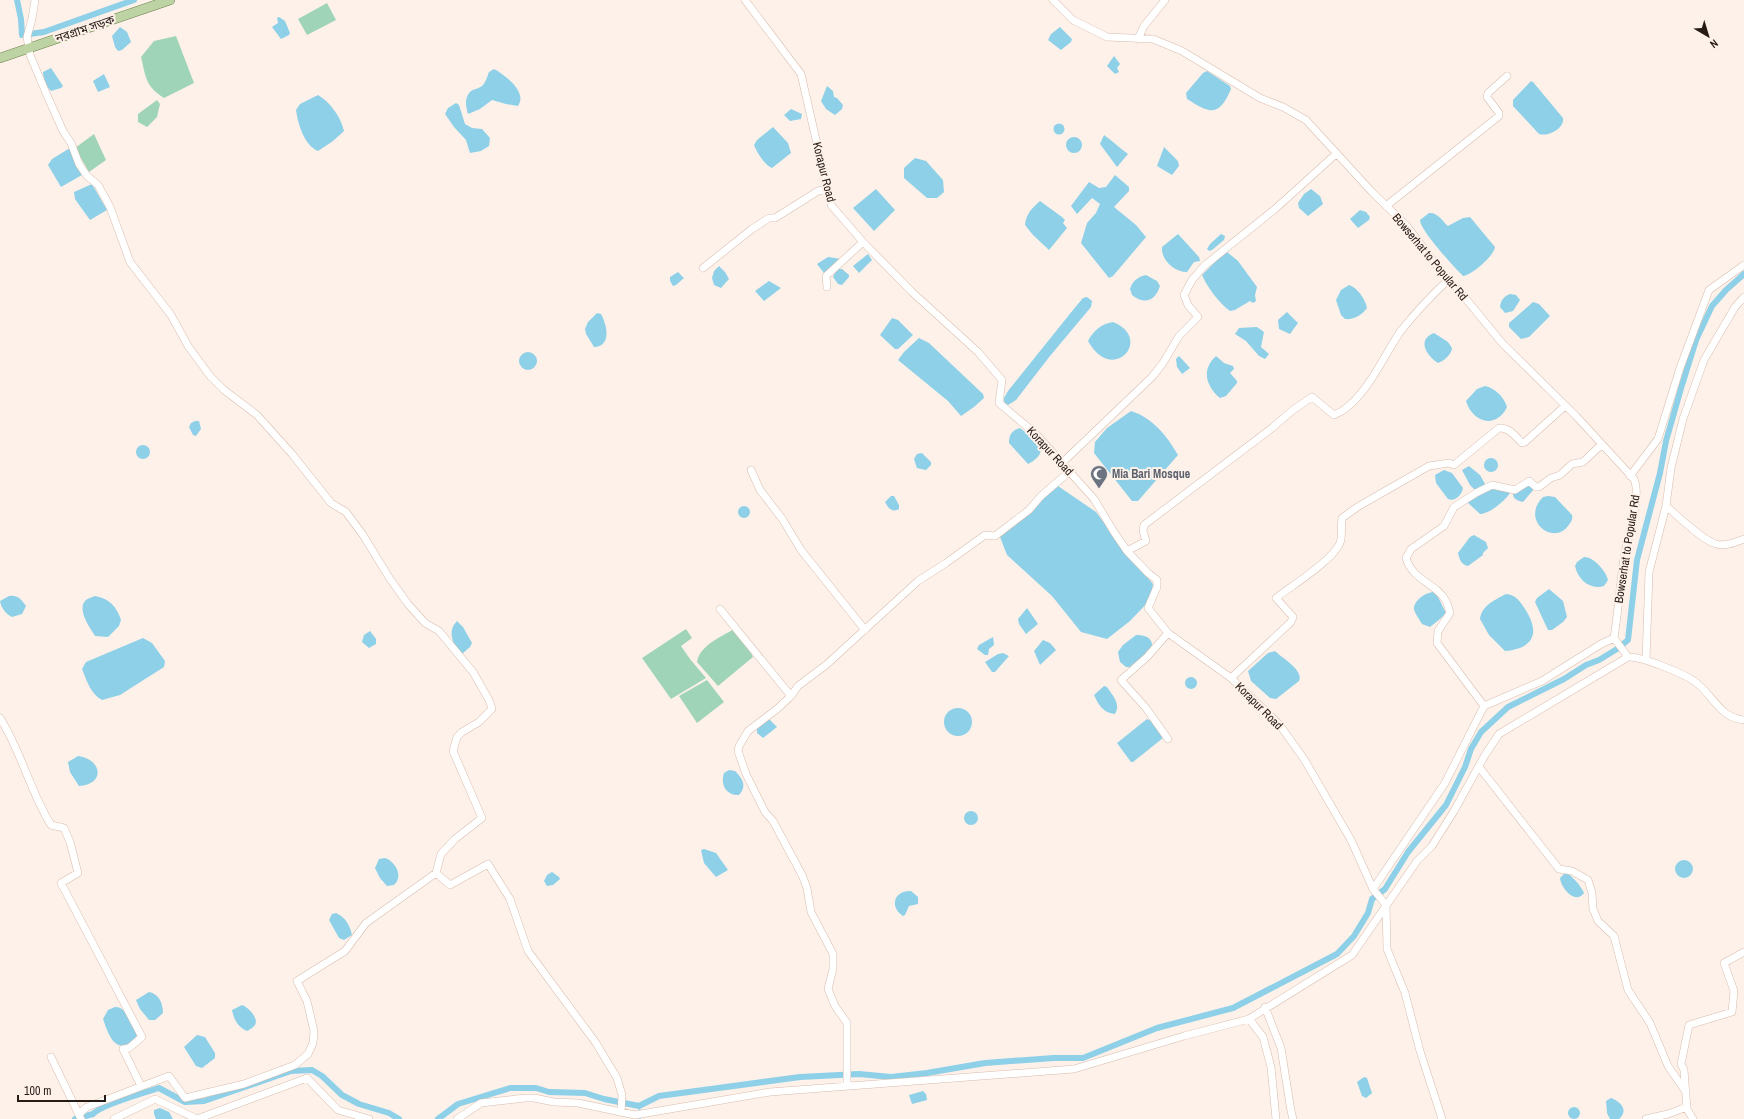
<svg xmlns="http://www.w3.org/2000/svg" width="1744" height="1119" font-family="'Archivo Narrow','Noto Sans Bengali',sans-serif">
  <style>
    .green { fill: #a0d4b9 }
    .water { fill: #8dd0e7 }
    .lines { fill: none; stroke-linecap: round; stroke-linejoin: round }
    .stream { stroke: #8dd0e7; stroke-width: 1.5 }
    .canal { stroke: #8dd0e7; stroke-width: 6 }
    .minor-casing { stroke: #d9bcac; stroke-width: 8 }
    .major-casing { stroke: #6d7f4b; stroke-width: 10 }
    .minor { stroke: #fff; stroke-width: 7 }
    .major { stroke: #bed3a4; stroke-width: 9 }
    .labels { text-anchor: middle; dominant-baseline: central; stroke-width: 4; stroke-linejoin: round; paint-order: stroke }
    .street-label { font-size: 12px; fill: #261b15; stroke: #fdf1ea }
    .worship-label { font-size: 12px; font-weight: bold; fill: #5b616d; stroke: #fdf1ea; text-anchor: start }
  </style>
  <rect width="100%" height="100%" fill="#fdf1ea"/>
  <path class="green" d="M327,3L336,20L307,35L298,19Z
    M176,36L194,83L164,98C145,86 146,77 141,57L154,41Z
    M157,100L160,104L157,117L147,127L138,122V114Z
    M94,134L106,160L89,172L75,148Z
    M686,629L692,638L681,646L690,659L663,678L690,659L706,678L671,699L642,658Z
    M734,629L749,649L753,657L718,686L697,662C700,645 721,637 734,629Z
    M707,680L724,702L697,723L679,696Z"/>
  <path class="water" d="M279,17L285,21L290,33L289,35L281,39L272,27L278,23L277,18Z
    M120,27L127,32L131,42L122,50L118,51L115,47L112,36Z
    M1060,27L1072,39L1071,42L1061,50L1048,40L1051,34Z
    M1114,56L1120,64L1117,68L1119,72L1115,74L1107,66Z
    M51,68L63,86L61,88L51,91C47,88 43,78 43,72Z
    M494,69C505,75 528,92 518,106L506,104L492,100L480,109L468,114C466,107 464,98 470,92C473,89 478,89 482,86C486,82 487,77 489,72Z
    M1207,71L1230,86L1231,89C1219,118 1209,113 1187,99L1186,93L1203,73Z
    M104,74L110,87L98,92L93,81Z
    M1531,81L1533,82L1563,118C1565,128 1548,137 1539,134L1513,106V100Z
    M827,86L833,91L834,97L837,98L843,105L842,109L835,115L826,109L821,101Z
    M318,95C330,102 341,117 344,131L333,141L318,151C304,145 298,124 296,110L300,104Z
    M456,103L459,105L465,124L472,128L482,129L490,138L489,146L481,151L470,153L466,140L454,127L445,114L448,108Z
    M791,109L802,114L801,119L790,121L784,115Z
    M1053.5 129a5.5 5.5 0 1 1 11 0a5.5 5.5 0 1 1-11 0Z
    M773,127L788,143L791,153L772,168C764,164 757,153 754,145L757,140Z
    M1104,135C1113,141 1119,148 1128,154L1117,167L1100,144Z
    M1066 145a8 8 0 1 1 16 0a8 8 0 1 1-16 0Z
    M1164,147L1178,161L1179,166L1172,175L1157,166Z
    M70,148L82,175L61,187L48,165L52,159Z
    M915,158L926,161L943,180L944,192L937,198H927L904,178V168Z
    M1115,175L1129,187V191L1114,207L1136,225L1146,237L1113,276L1109,278L1081,243L1087,223L1096,213L1100,204L1092,198L1077,214L1071,206L1089,182L1099,188L1106,187Z
    M92,184L107,210L90,220L75,199L74,192Z
    M876,189L895,210L874,231L853,208Z
    M1311,189L1320,196L1323,204L1308,216L1299,208L1298,203L1304,194Z
    M1040,201L1062,217L1065,220L1063,223L1067,228L1049,250L1033,235L1025,225C1026,214 1032,208 1040,201Z
    M1360,210L1366,212L1370,217L1369,220L1358,228L1350,219Z
    M1429,213C1438,212 1442,221 1448,226L1463,218L1470,217L1495,247C1494,256 1472,275 1463,276C1454,267 1420,230 1420,220Z
    M1178,234L1199,257L1200,261L1194,262L1187,272C1174,272 1161,260 1162,247Z
    M1221,234L1225,236L1224,240L1212,250L1209,251L1207,249L1210,244Z
    M1227,252L1238,261L1257,287L1255,295L1256,301L1253,303L1250,301L1235,310L1230,311C1219,303 1207,287 1202,275L1223,254Z
    M868,254L872,260L859,273L853,266Z
    M828,257L841,259L824,273L817,264Z
    M719,266L725,272L729,279L721,288L714,285L712,278L714,271Z
    M837,269H842L849,275V277L842,285L838,284L833,277Z
    M678,272L684,278L676,285L673,286L670,281V277Z
    M1146,275L1157,281L1160,286C1155,301 1145,305 1132,295L1130,289C1133,280 1138,277 1146,275Z
    M769,281L781,288L764,301L755,291Z
    M1349,285C1358,288 1365,299 1367,308C1362,315 1354,320 1345,319L1341,315L1336,300L1341,290Z
    M1510,294L1516,295L1520,300L1513,311L1505,313L1500,307C1501,300 1504,296 1510,294Z
    M1087,297L1092,301L1091,307L1050,356L1016,400L1008,405L1004,402V398L1008,391L1073,310L1083,298Z
    M1533,302L1539,304L1550,316L1529,337L1521,339L1509,327V323Z
    M1287,312L1298,323L1290,334L1279,329L1278,320Z
    M597,313L601,314C607,325 612,346 594,347L586,334L585,329L588,322Z
    M892,318L898,320L913,335L898,349H895L880,335Z
    M1113,322C1154,338 1113,386 1088,341C1094,330 1101,324 1113,322Z
    M1257,327L1264,332L1261,347L1269,354L1265,359L1259,356L1246,341L1235,334L1239,328Z
    M1434,333L1448,342L1452,348C1452,354 1444,361 1438,363C1427,356 1416,340 1434,333Z
    M919,338L929,343L983,394L984,398L974,407L961,416L948,401L898,360L904,352Z
    M519 361a9 9 0 1 1 18 0a9 9 0 1 1-18 0Z
    M1179,356L1190,368L1182,374L1177,367L1176,359Z
    M1216,356L1224,363L1233,366L1234,369L1230,373L1237,381V383L1226,396L1220,398C1206,386 1201,370 1216,356Z
    M1485,386C1495,388 1504,397 1507,407C1496,430 1472,422 1466,401L1477,389Z
    M1131,411C1153,418 1167,436 1178,455L1138,501H1132L1094,453L1095,442L1107,428Z
    M195,421H199L201,429L196,436L193,435L189,427L191,423Z
    M1020,428L1033,438L1041,449C1041,456 1034,461 1028,464L1009,443C1009,435 1012,430 1020,428Z
    M136 452a7 7 0 1 1 14 0a7 7 0 1 1-14 0Z
    M922,453L931,462V465L926,470L917,468L914,459L917,454Z
    M1484 465a7 7 0 1 1 14 0a7 7 0 1 1-14 0Z
    M1469,466L1480,475L1485,484L1484,487L1475,490L1470,485L1462,470Z
    M1444,470L1452,473L1463,488C1462,495 1455,502 1448,499L1436,483L1435,475Z
    M1528,483L1534,489L1523,502C1518,501 1513,499 1513,494Z
    M1058,486L1096,512L1119,543L1153,584L1151,599L1130,621L1107,639L1081,632L1052,596L1007,555L1000,537C1020,521 1037,502 1058,486Z
    M1489,488L1504,490L1510,493C1505,501 1489,514 1480,514L1467,502Z
    M891,496H894L899,505V509C892,513 888,508 885,502Z
    M1548,496L1555,497L1572,515C1573,520 1571,522 1568,526C1553,546 1520,520 1543,497Z
    M738 512a6 6 0 1 1 12 0a6 6 0 1 1-12 0Z
    M1474,535L1486,542L1488,548L1483,553V555L1468,566C1461,564 1460,561 1458,553L1470,537Z
    M1584,557C1594,557 1606,571 1608,580L1604,586C1590,590 1578,580 1575,566L1577,562Z
    M1549,589L1563,601L1567,617L1563,622L1552,630H1548L1535,602L1537,598Z
    M1433,592L1437,595L1446,613L1440,619L1430,627L1422,624C1420,620 1415,614 1414,609C1414,600 1425,593 1433,592Z
    M1506,594C1515,595 1518,599 1523,606C1540,630 1537,648 1505,651L1489,635L1480,619C1482,605 1495,600 1506,594Z
    M9,596C18,595 21,599 26,606L22,614L12,617C6,614 1,608 0,601Z
    M95,596C110,599 116,606 121,620L119,626L108,637L95,636C90,628 76,609 86,600C88,598 93,597 95,596Z
    M1027,608L1038,624L1026,634L1019,624L1018,619Z
    M457,621L463,627L472,643L470,647L462,654L458,653C453,642 447,631 457,621Z
    M370,631L376,639V644L369,648L362,642L364,635Z
    M1136,635C1144,635 1153,637 1152,647L1148,652L1130,667H1126L1120,662L1118,652L1123,645Z
    M993,637L994,645L989,649L988,655H985L977,649L979,645Z
    M143,638L152,643L165,661L164,667L120,695L102,700C90,693 87,681 82,669L86,662Z
    M1043,640L1050,643L1056,650L1040,665L1034,651Z
    M1275,651C1282,658 1304,670 1299,681L1276,699L1270,698L1251,681L1248,671L1268,653Z
    M1003,653L1009,656L995,672H992L985,662L998,654Z
    M1185 683a6 6 0 1 1 12 0a6 6 0 1 1-12 0Z
    M1104,686L1107,687C1113,696 1121,704 1115,714C1103,713 1098,704 1094,695Z
    M944 722a14 14 0 1 1 28 0a14 14 0 1 1-28 0Z
    M769,719L777,727L763,738L757,733V727Z
    M1147,719L1151,721L1163,736V738L1133,762H1131L1117,743Z
    M78,756C102,759 106,784 79,786L70,772L68,762Z
    M729,770L735,771C743,779 747,786 739,795C726,796 720,784 724,773Z
    M964 818a7 7 0 1 1 14 0a7 7 0 1 1-14 0Z
    M704,849L716,853L728,870L716,877L704,863L701,850Z
    M385,858C395,861 404,876 394,885L387,886L380,878L375,868L379,859Z
    M1675 869a9 9 0 1 1 18 0a9 9 0 1 1-18 0Z
    M552,872L559,877L560,879L553,885L547,886L544,881L547,875Z
    M1566,872C1573,877 1581,886 1584,893C1575,905 1561,888 1560,878Z
    M911,891L918,897V904L909,906L905,915L903,916C889,907 894,890 911,891Z
    M336,913C345,917 350,925 352,935L344,940L339,938L329,920L332,914Z
    M149,992C159,994 163,1003 163,1013L155,1020H149L140,1009L136,1000Z
    M242,1005C248,1007 259,1018 255,1025C253,1028 249,1030 247,1031C238,1027 234,1020 232,1010Z
    M115,1007C127,1006 132,1026 137,1035C135,1039 133,1042 129,1044C113,1052 107,1030 103,1019L108,1010Z
    M197,1035L205,1037L215,1053V1058L202,1068L196,1066L184,1047Z
    M1364,1077L1367,1078L1372,1093L1366,1098L1362,1096L1357,1082Z
    M923,1091L926,1094L927,1100L912,1104L909,1095Z
    M1611,1098C1621,1102 1629,1110 1619,1119H1610L1607,1113L1606,1101Z
    M1568 1113a6 6 0 1 1 12 0a6 6 0 1 1-12 0Z
    M160,1108L169,1112L173,1119H156L154,1114V1110Z"/>
  <g class="lines">
    <path class="stream" d="M639,1106L640,1111
      M640,1118V1119"/>
    <path class="canal" d="M17,0L21,19L22,35L44,32L134,0
      M75,1119L93,1114C100,1105 146,1092 159,1088L185,1102L204,1101L291,1071L312,1070L322,1076L342,1095L359,1104L389,1113L399,1119
      M438,1119L458,1104L510,1088H536L549,1092L585,1093L604,1099L639,1106L659,1096L800,1077L859,1074L891,1077L927,1073L985,1063L1054,1058H1083L1157,1028L1233,1008L1337,954L1354,936L1368,913L1372,899L1385,889L1408,852L1446,805L1465,767L1471,749L1481,732L1508,707L1564,679L1586,665L1599,660L1617,649L1628,640L1637,560L1660,473L1666,441L1682,385L1696,340L1712,306L1726,290L1744,274"/>
    <defs>
      <path id="minor" d="M35,0L32,19L27,37L30,55L46,93L63,131L71,143L79,164L87,176L98,185L110,207L130,262L171,315L188,346L210,376L224,390L257,415L292,454L331,503L346,512L363,535L390,579L408,604L425,623L439,631L473,672L489,700L492,709L479,722L462,732L457,737L453,751L482,818L455,839L441,854L436,873L366,923L345,951L297,981L307,1001L314,1031L313,1043L308,1054L295,1065L244,1084L185,1098L169,1076L87,1107L79,1114
        M745,0L801,74L831,205L863,242L912,292L978,352L1002,380L999,403L1037,435L1094,499L1114,532L1127,551L1148,573L1157,580V587L1148,608L1168,633L1231,678L1279,724L1304,759L1351,840L1373,889L1386,905L1387,949L1405,993L1420,1051L1442,1119
        M1138,39L1144,26L1165,0
        M1386,206L1499,116V113L1487,97L1488,93L1507,76
        M703,268L752,229L769,218H775L818,191L827,189
        M827,287L826,276L863,242
        M1062,463L1152,377L1163,363L1179,336L1198,317L1188,305L1184,295L1192,280L1204,266L1275,209L1336,154
        M751,470L760,490L783,520L801,550L865,630
        M1630,476L1658,439L1680,368L1709,290L1744,265
        M1666,506C1678,516 1702,540 1716,544C1725,547 1736,542 1744,539
        M1127,551L1146,541L1143,531L1144,525L1272,428L1293,410L1312,397L1334,415C1363,404 1383,357 1400,332C1415,313 1431,296 1448,280
        M720,609L791,696
        M1168,633L1147,657L1121,680L1146,708L1168,739
        M1628,657C1641,656 1682,673 1694,681C1713,694 1719,718 1744,720
        M1646,660L1649,572L1666,506L1671,468L1683,419L1704,360L1735,307L1744,297
        M1231,678L1291,622L1293,617L1276,598C1291,586 1339,557 1341,539C1342,532 1341,525 1342,518L1359,506L1429,466L1449,463L1454,465L1499,428C1509,427 1516,437 1522,443L1525,442L1565,406
        M1484,706L1437,643L1438,631L1450,613C1449,610 1448,605 1446,601C1436,583 1413,581 1406,558L1411,549L1444,526L1454,507L1476,493L1492,485L1515,490L1529,481L1536,487H1539L1551,478L1560,475L1572,464L1583,462L1601,445
        M0,718C21,751 30,791 51,825L64,828L70,842L78,873L61,883L142,1037L129,1048L123,1049L141,1086
        M1479,767L1559,869L1572,871L1588,880L1592,893L1593,909L1598,921L1614,936L1628,990L1650,1023L1668,1066L1686,1092
        M436,873L450,885L488,864L510,899L528,951L596,1043L617,1078L622,1095L621,1112
        M1373,889L1445,783L1484,706L1542,681L1601,644L1614,638
        M1265,1007L1281,1048L1291,1111L1293,1119
        M1249,1019L1263,1037L1271,1067L1276,1119
        M51,1057L81,1119
        M847,1086V1023L835,1006L828,989L833,969V954L811,912L807,888L802,875L773,821L765,812L746,774L738,751L739,746L748,731L777,709L791,696L798,686L826,665L918,581L946,563L985,535L995,536L1029,510L1041,496L1069,472
        M114,1119L155,1099L197,1119L307,1078L338,1110L369,1119
        M457,1119L481,1103L525,1098H534L554,1102L578,1103L635,1115L770,1092L1074,1069L1184,1036L1249,1019L1352,955L1417,861L1432,846L1454,811L1485,755L1499,734L1628,657L1614,638C1618,612 1620,585 1624,558C1627,538 1642,498 1634,479L1576,416L1502,343L1457,288L1448,280L1406,225L1372,192L1306,120L1283,107L1260,98L1182,51L1153,39L1107,37L1073,20L1053,0
        M1646,1119L1668,1114L1687,1107
        M1693,1119L1687,1109L1684,1070L1681,1064L1689,1025L1732,1012L1734,991L1724,963L1744,952"/>
      <path id="major" d="M0,58L170,0"/>
    </defs>
    <use href="#minor" class="minor-casing"/>
    <use href="#major" class="major-casing"/>
    <use href="#minor" class="minor"/>
    <use href="#major" class="major"/>
  </g>
  <defs>
    <symbol id="mosque-pin" viewBox="-11 -11 22 30"><path d="M0 17L-7.5 6A9.5 9.5 0 1 1 7.5 6Z" fill="#6b7280" stroke="#fdf1ea"/><path d="M3.5-4.9A6 6 0 1 0 3.5 4.9A5 5 0 1 1 3.5-4.9Z" fill="#fff"/></symbol>
  </defs>
  <g fill-rule="evenodd">
    <use href="#mosque-pin" x="1089" y="464" width="20" height="27"/>
  </g>
  <g class="labels">
    <g class="street-label">
      <text transform="translate(85 29) rotate(-19)">নবগ্রাম সড়ক</text>
      <text transform="translate(824 172) rotate(76)">Korapur Road</text>
      <text transform="translate(1430 257) rotate(50)">Bowserhat to Popular Rd</text>
      <text transform="translate(1050 451) rotate(47)">Korapur Road</text>
      <text transform="translate(1627 549) rotate(-81)">Bowserhat to Popular Rd</text>
      <text transform="translate(1259 706) rotate(45)">Korapur Road</text>
    </g>
    <g class="worship-label">
      <text x="1112" y="474">Mia Bari Mosque</text>
    </g>
  </g>
  <g transform="translate(1708 36) rotate(142)" stroke="#fdf1ea" stroke-width="3" paint-order="stroke">
  <path d="M0-3L7 15L0 10L-7 15Z" fill="#261b15"/>
  <text y="-6" font-size="11" font-weight="bold" text-anchor="middle" fill="#261b15">N</text>
  </g>
  <path d="M18 1095v6h87v-6" fill="none" stroke="#261b15" stroke-width="2"/>
  <text x="24" y="1095" font-size="12" fill="#261b15" stroke="#fdf1ea" stroke-width="3" paint-order="stroke">100 m</text>
</svg>
